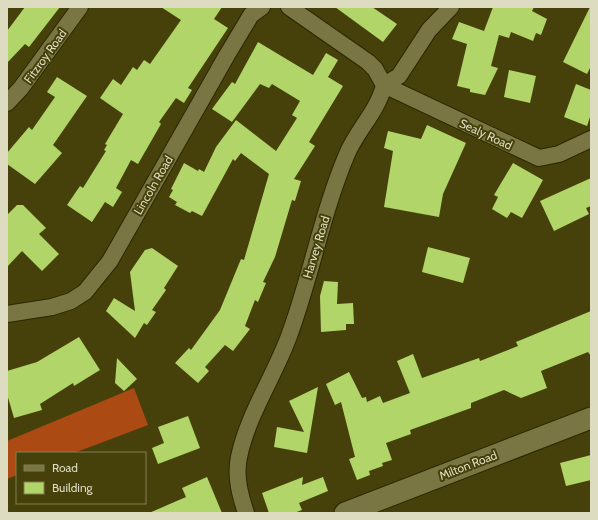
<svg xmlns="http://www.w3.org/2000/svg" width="598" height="520" font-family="Cabin,sans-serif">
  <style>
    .forest { fill: #ac4a13 }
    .building { fill: #b1d568 }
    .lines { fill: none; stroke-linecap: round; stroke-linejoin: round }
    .minor-casing { stroke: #2b2700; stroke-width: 18 }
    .tertiary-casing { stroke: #2b2700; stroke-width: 23 }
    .minor { stroke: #7a7643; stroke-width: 16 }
    .tertiary { stroke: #7a7643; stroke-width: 21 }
    .labels { text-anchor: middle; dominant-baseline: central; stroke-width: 4; stroke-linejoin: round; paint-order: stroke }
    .street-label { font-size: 12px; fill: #dddcc1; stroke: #46410b }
  </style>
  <rect width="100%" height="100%" fill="#46410b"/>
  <path class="forest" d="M134,388L148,425L74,453H17V475L7,479V441Z"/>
  <path class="building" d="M25,7H60L29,47L25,44L7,63V31Z
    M161,7H222L214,19L228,28L188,88L192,90L184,103L176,98L159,122L161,124L138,164L131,160L116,188L122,192L113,207L105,202L92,222L67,205L80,186L83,188L106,151L104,150L107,145L105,144L123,114L100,98L113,79L121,85L133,67L137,70L144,60L150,64L181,20Z
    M335,7H372L397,24L383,42Z
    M493,7H534L532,11L547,19L541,35L536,33L533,41L511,32L509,38L499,35L491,66L498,68L485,95L470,92V89L457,86L467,44L452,39L459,22L484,31Z
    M590,7L591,66L587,74L563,62Z
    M258,42L313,75L326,53L338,60L328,77L343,86L309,142L315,146L294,179L301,181L295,201L292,200L275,257L263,282L266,283L258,302L255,300L245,326L250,329L233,351L225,345L205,367L209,371L198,383L175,363L189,348L191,350L220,310L241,259L244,260L269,174L241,153L235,161L233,159L202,216L192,211L190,213L175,205L177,202L169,197L173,190L171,189L184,163L198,171L199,169L204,172L216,147L236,120L276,151L297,118L292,115L300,101L272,84L269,88L260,84L232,122L212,109L232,82L235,84Z
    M509,70L536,76L530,103L504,97Z
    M57,77L87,96L53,145L62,153L35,184L7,164V153L29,127L32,130L55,97L47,92Z
    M576,84L591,90V114L587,126L564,117Z
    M427,125L466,143L443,194L439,217L384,207L393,151L384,148L388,131L421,139Z
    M513,163L543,180L522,218L511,212L507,218L492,209L498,197L494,195Z
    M591,178V206L586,208L589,214L554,231L540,201Z
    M17,205H23L46,228L39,234L59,254L42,271L22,251L7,267V215Z
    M428,247L470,258L463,283L422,272Z
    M152,248L178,266L164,288L166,290L152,310L156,312L147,325L144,323L135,338L106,311L114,298L135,311L130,272L145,250Z
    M324,281L338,282L337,304L353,303L354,324H346V330L321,332L320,296Z
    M591,311V356L588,352L541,371L547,388L521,398L504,390L471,403V408L410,430L411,434L386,443L392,460L382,463L383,466L369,471L370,475L357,480L349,459L355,457L341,402L335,405L326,384L349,372L362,398L366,397L367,402L380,396L383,403L410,393L397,361L413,354L422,378L479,358L480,361L518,346L516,342Z
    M79,337L100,370L74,386L73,383L40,404L42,410L14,418L7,394V371L37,362Z
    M117,358L137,379L124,391L115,383Z
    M318,387L307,453L274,447L277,427L304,432L289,401Z
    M188,416L200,448L158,464L152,448L164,443L158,427Z
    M591,455V480L566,486L560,463Z
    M207,477L222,513H149L186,497L182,488Z
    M303,477L302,485L323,477L328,491L299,503L302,510L294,513H269L262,493Z"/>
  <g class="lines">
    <defs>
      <path id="minor" d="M289,7L368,62L375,69L384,85
        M384,85L539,158L559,154L591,139
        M384,85L399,76L429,30L451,7
        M7,103L21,88L80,7
        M7,314L52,307L71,301L85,292L110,261L227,55L251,15L262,7
        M246,513C240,495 235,476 239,457C248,414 274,377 289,336C311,277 322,213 347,154C357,130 378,111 384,85"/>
      <path id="tertiary" d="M345,513L591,418"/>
    </defs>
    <use href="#minor" class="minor-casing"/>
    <use href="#tertiary" class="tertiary-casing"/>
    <use href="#minor" class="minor"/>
    <use href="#tertiary" class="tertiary"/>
  </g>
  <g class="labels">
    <g class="street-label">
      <text transform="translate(45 56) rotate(-54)">Fitzroy Road</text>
      <text transform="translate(486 134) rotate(25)">Sealy Road</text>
      <text transform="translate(153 185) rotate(-60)">Lincoln Road</text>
      <text transform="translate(316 247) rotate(-73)">Harvey Road</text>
      <text transform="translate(468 465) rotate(-21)">Milton Road</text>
    </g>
  </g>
  <rect width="598" height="520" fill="none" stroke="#dddcc1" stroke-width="16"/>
  <rect x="16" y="452" width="130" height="52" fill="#46410b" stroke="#827f54"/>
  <rect x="24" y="465" width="20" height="6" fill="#7a7643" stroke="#827f54"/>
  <text x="52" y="472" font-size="12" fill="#dddcc1">Road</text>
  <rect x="24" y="482" width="20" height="12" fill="#b1d568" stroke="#827f54"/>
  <text x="52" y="492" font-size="12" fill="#dddcc1">Building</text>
</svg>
